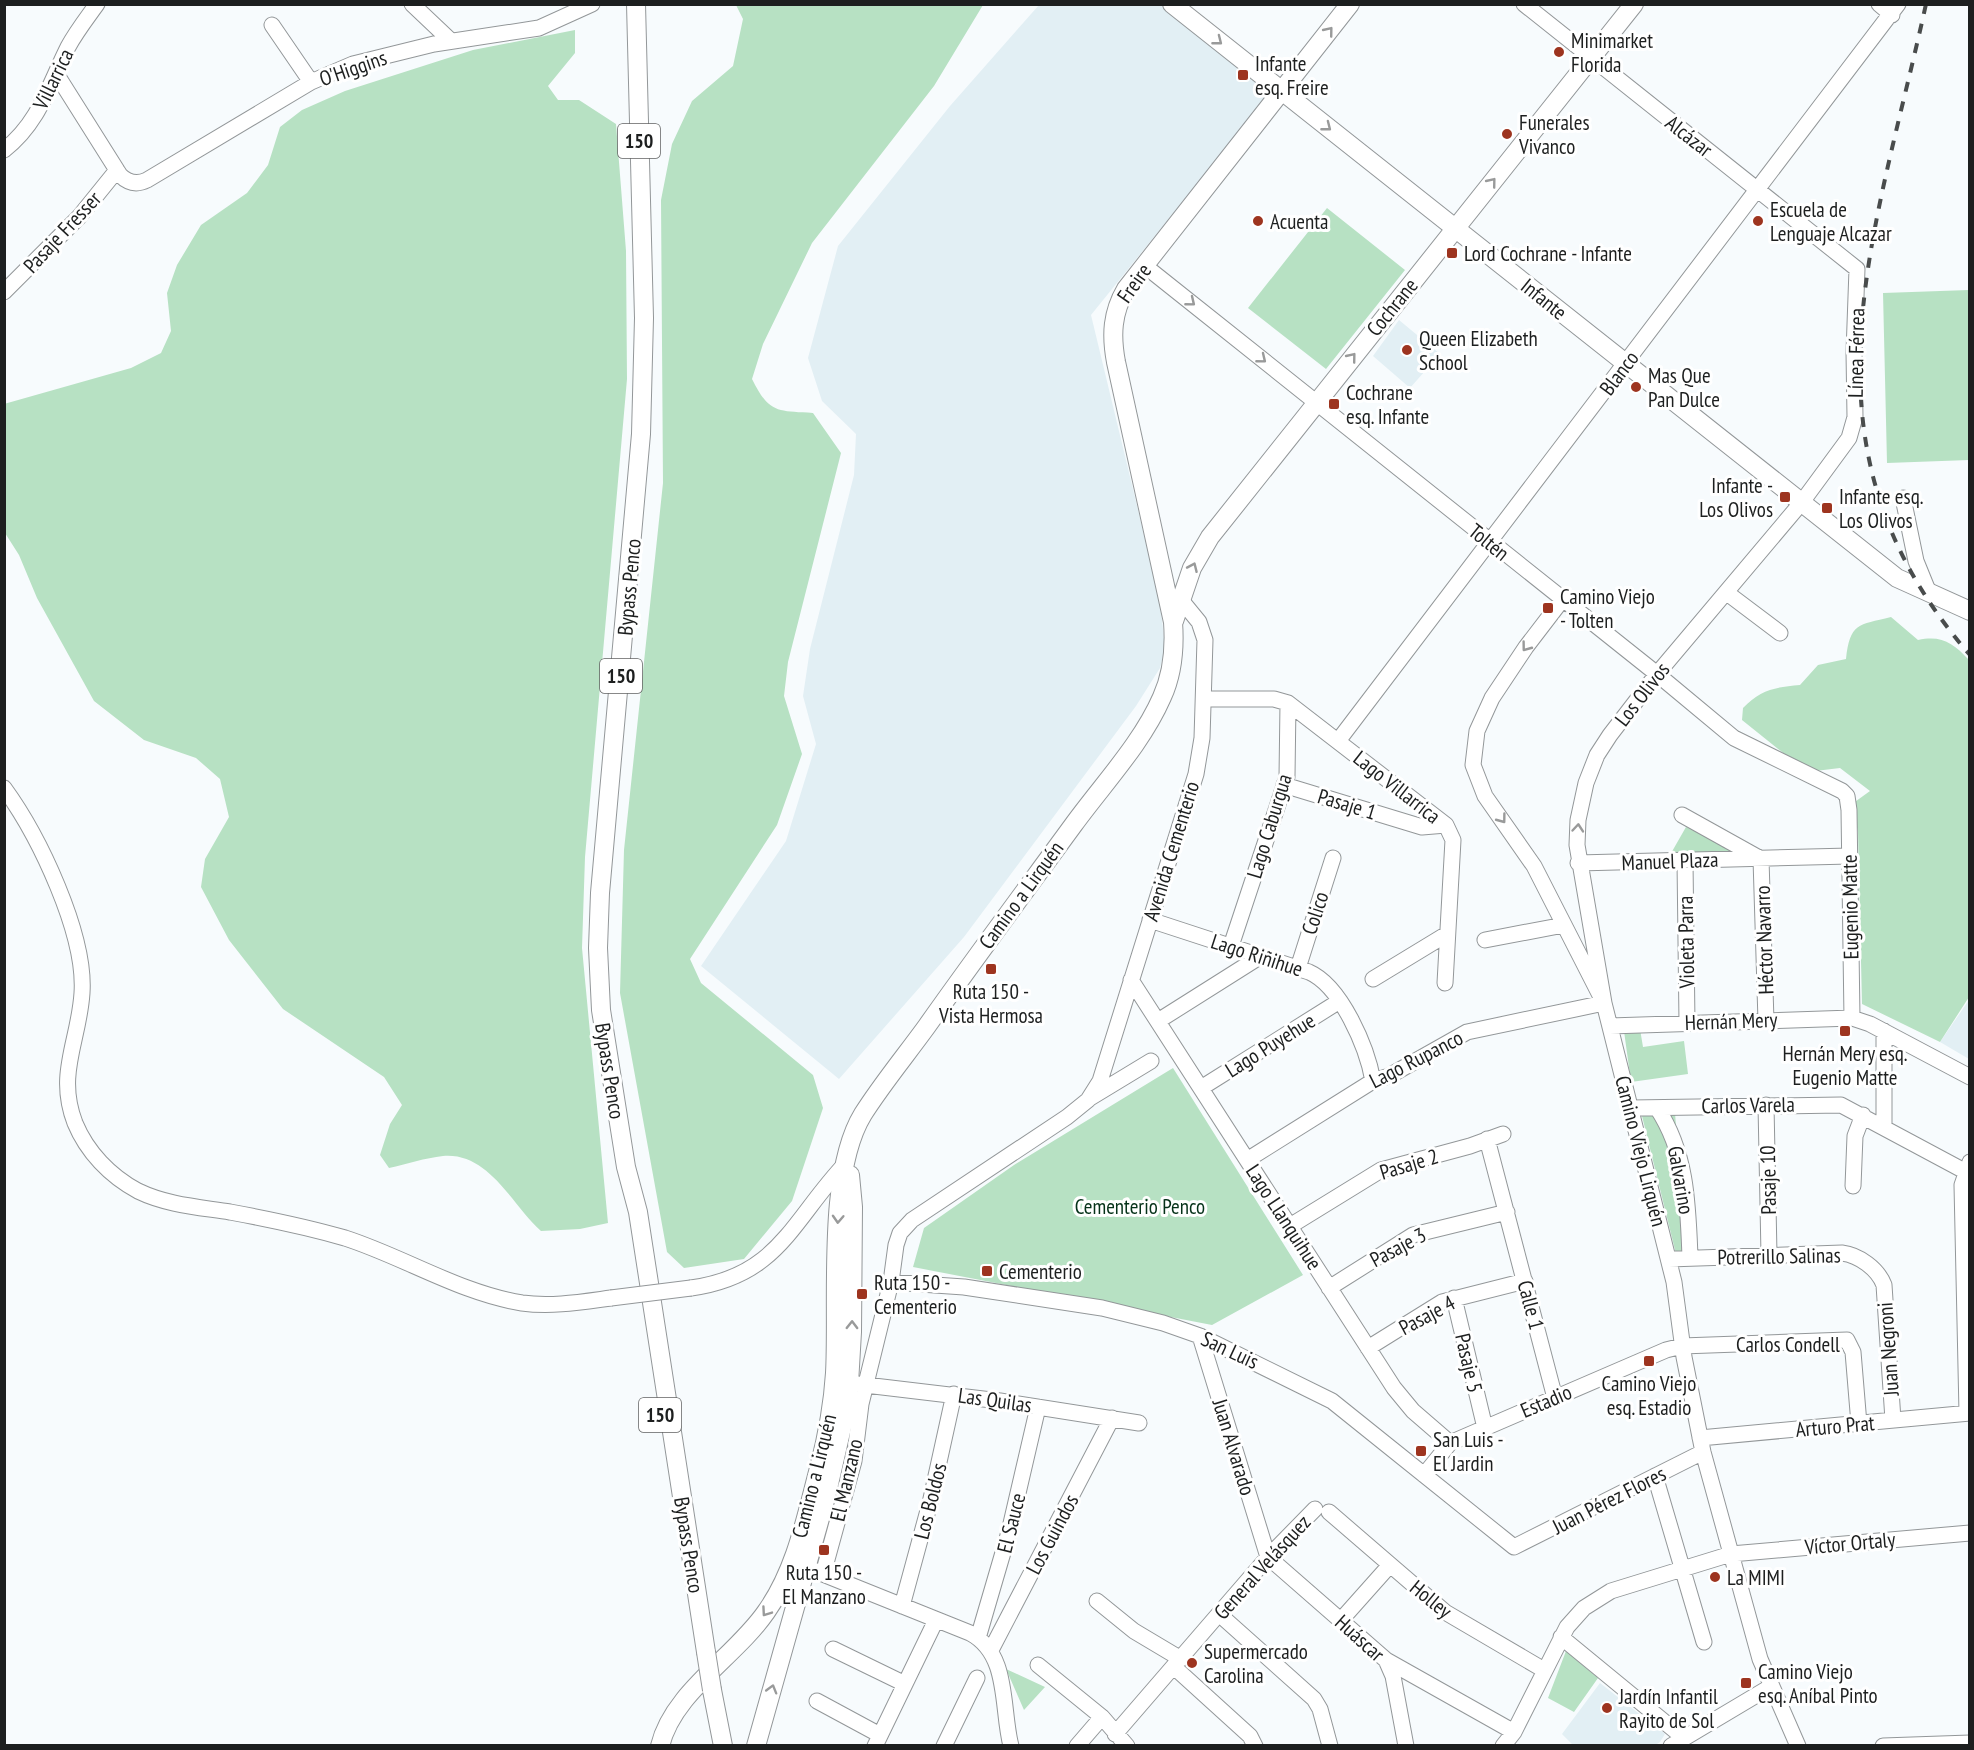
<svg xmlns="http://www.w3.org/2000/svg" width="1974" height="1750" font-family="'PT Sans Narrow',sans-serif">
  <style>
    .built { fill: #e2eff4 }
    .green { fill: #b7e1c3 }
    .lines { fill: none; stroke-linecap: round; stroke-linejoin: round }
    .minor-casing { stroke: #939799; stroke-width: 17 }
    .major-casing { stroke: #939799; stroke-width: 20 }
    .minor { stroke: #fff; stroke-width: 15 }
    .major { stroke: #fff; stroke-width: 18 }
    .rail { stroke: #494c4c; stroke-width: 4; stroke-dasharray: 10 10; stroke-linecap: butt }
    .minor-bridge-casing { stroke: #939799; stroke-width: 17; stroke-linecap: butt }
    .major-bridge-casing { stroke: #939799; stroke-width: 20; stroke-linecap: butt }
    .minor-bridge { stroke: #fff; stroke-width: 15 }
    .major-bridge { stroke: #fff; stroke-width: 18 }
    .oneway { stroke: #999a9a }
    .poi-dot { fill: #9d341f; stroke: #fff; stroke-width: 2 }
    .labels { text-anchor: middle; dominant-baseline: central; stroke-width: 6; stroke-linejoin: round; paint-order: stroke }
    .shield { fill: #fff; stroke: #616262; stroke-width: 1.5 }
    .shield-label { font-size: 20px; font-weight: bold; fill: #1d1f1f }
    .poi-label { font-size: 21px; fill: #1d1f1f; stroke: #fff; text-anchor: start }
    .street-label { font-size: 21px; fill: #1d1f1f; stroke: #fff }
    .park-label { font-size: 21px; fill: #053219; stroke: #fff }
  </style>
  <rect width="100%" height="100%" fill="#f7fbfd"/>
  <path class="built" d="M1039,5H1163L1272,91L1091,315L1160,601L1165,648L1160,668L1136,706L964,937L839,1079L701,966L786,841L816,744L803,696L810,649L854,475L856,434L822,401L808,358L838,246L950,106Z
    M1399,320L1440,354L1410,388L1373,356Z
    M1969,1000V1059L1940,1042Z
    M1600,1683L1665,1734L1660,1742L1654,1746L1573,1745L1562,1734Z"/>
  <path class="green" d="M736,5H983L934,86L812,243L763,344L752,379C769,413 776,411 813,413L841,453L788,662L784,696L802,754L777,825L690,959L701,983L813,1075L823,1108L792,1201L744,1259L684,1268L667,1252L620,993L624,850L663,483L661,200L672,144L692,101L733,66L743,19Z
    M575,30V53L548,86L558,100H579L616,124L626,251L627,379L585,857L582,948L608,1223L580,1229L541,1231C512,1205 489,1152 443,1156C425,1158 407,1164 389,1168L380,1155L390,1124L402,1105L384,1077L283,1009L229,940L201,887L205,859L229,817L220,779L196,758L144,740L94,701L37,598L19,555L5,533L4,404L131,368L161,353L171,331L167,293L177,265L201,225L247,193L268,165L280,127L302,110L345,91L473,50Z
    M1327,208L1405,270L1326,369L1248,308Z
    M1969,290V460L1887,463L1883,293Z
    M1891,617L1918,640C1942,635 1953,643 1969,660V997L1940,1042L1862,1004L1858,832L1852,804L1870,791L1840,768L1807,772L1742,720L1743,708C1760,690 1775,687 1800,685L1818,665L1846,659C1850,623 1858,625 1891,617Z
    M1686,827L1741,853L1670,855Z
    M1640,1029L1643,1047L1684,1041L1688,1074L1631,1082L1624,1031Z
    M1173,1068L1303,1275L1212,1325L913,1267L924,1228L1014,1165Z
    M1641,1112L1675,1113L1686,1252L1676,1254Z
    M1566,1651L1598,1678L1574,1712L1548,1698Z
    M1006,1669L1045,1687L1024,1710Z"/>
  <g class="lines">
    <defs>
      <path id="minor" d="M412,4L451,41
        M1524,4L1857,269L1854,352L1855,417L1849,438L1802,502L1657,674L1610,735L1597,755L1586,783L1578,820L1577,845L1604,1003
        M1879,4L1892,15
        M272,25L311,82
        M57,75L120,175C128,183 137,185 147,180L311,82L353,64L434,44L539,28L592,4
        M4,150C39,123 49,85 68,47C76,32 87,18 97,4
        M1145,266L1657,674L1734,738L1842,791L1847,796L1849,810L1852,1018
        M4,292L79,217L117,170
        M1903,498L1916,561L1929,593
        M1727,593L1780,633
        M1562,600L1526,647L1492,698L1477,731L1473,765L1485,796L1534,866L1604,1003L1674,1282L1684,1357L1703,1452L1760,1659L1798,1746
        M1204,699H1274L1288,703L1446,825L1453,840L1445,983
        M1338,741L1898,4
        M1284,785L1422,827L1446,825
        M4,788C39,836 86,934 82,993C79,1041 56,1074 75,1123C87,1152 110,1176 138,1191C167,1205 198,1207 230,1212C268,1219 307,1227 345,1238C404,1257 460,1293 522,1303C552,1307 581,1302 611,1298
        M1682,815L1761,859L1766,1021
        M1685,861L1687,1023
        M1578,863L1850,856
        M1150,920L1309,972C1341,986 1367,1047 1373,1081
        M1485,940L1564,925
        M1231,946L1287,777L1288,703
        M1298,968L1333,858
        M1373,979L1447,934
        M1131,980L1394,1388L1413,1411L1450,1443
        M1158,1021L1261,956
        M1610,1026L1852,1018L1870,1024L1970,1077
        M1201,1088L1338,1002
        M1090,1098L1151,1061
        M1766,1105L1769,1255
        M1631,1108L1841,1105L1970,1174
        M1657,1108C1687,1153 1688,1205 1690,1257
        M1884,1126V1031
        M1487,1139L1555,1398
        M1247,1160L1373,1081L1389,1076L1467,1032L1604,1003
        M1853,1186L1855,1136L1863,1115
        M1290,1226L1381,1170L1470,1146L1503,1134
        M1669,1259L1842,1253C1859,1255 1878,1269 1884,1285L1893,1420
        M891,1282L964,1287L1102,1308L1163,1323L1200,1336L1332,1401L1514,1547L1703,1452
        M691,1288C779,1276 792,1220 846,1163
        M1329,1288L1413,1235L1507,1212
        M1454,1298L1485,1428
        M1200,1336L1268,1557
        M1368,1348L1442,1302L1525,1281
        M857,1384L1000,1401L1139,1423
        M1967,1413L1962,1185L1970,1162
        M1700,1438L1970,1413
        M1424,1475L1450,1443L1666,1350L1682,1346L1847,1340L1853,1352L1859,1424
        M1655,1476L1704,1642
        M1329,1512L1445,1612L1544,1670
        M1268,1557L1386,1660L1393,1676L1406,1746
        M813,1570L970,1633C1010,1654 1001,1708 1011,1746
        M823,1574L854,1461L861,1404L891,1282L896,1245L900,1233L912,1220L1067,1117L1088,1100L1100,1081L1196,774L1202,738L1205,640L1199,622L1181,600
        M1097,1601L1134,1631L1181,1659
        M902,1606L930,1503L954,1394
        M1219,1614L1314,1699L1320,1709L1330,1746
        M1341,1620L1390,1565
        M1561,1637L1684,1738
        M978,1638L1009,1532L1038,1407
        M833,1649L905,1684
        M991,1650L1112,1418
        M1386,1660L1514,1732
        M1038,1665L1102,1717L1127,1746
        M1174,1667L1250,1736L1255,1746
        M817,1701L880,1735
        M1115,1734L1268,1557L1315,1509
        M875,1746L936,1620
        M944,1746L977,1678
        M1077,1746L1102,1717
        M1503,1746L1514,1732L1567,1627L1584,1608L1611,1591L1731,1554L1970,1533
        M1671,1746L1770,1687
        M1883,1746L1970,1743"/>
      <path id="major" d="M636,4L644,318L641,434L600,893L598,948L601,1010L626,1167L638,1212L706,1652
        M1172,4L1897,578L1970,611
        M1174,621L1192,568L1210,537L1634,4
        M712,1690L723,1746
        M660,1746C673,1692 735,1657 766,1612C796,1570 806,1517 819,1468C827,1437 833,1405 835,1373C839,1302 826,1174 863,1114C882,1084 906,1055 927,1026C975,958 1025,891 1074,824C1104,783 1142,743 1162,697C1173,673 1175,649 1173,622L1116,362C1111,335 1112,313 1126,289L1350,4
        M756,1746L826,1497L848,1401L852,1332L853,1207L850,1175"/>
    </defs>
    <use href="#minor" class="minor-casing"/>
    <use href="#major" class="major-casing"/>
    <use href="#minor" class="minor"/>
    <use href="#major" class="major"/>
    <path class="rail" d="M1926,4C1874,242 1789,447 1970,655"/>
    <defs>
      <path id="minor-bridge" d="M611,1298L691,1288"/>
      <path id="major-bridge" d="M706,1652L712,1690"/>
    </defs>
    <use href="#minor-bridge" class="minor-bridge-casing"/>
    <use href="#major-bridge" class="major-bridge-casing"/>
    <use href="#minor-bridge" class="minor-bridge"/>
    <use href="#major-bridge" class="major-bridge"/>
  </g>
  <defs><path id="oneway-chevron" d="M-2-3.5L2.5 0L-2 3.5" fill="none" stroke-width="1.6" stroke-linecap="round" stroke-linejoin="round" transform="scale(1.5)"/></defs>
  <g class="oneway">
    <use href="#oneway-chevron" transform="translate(1329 31) rotate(-51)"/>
    <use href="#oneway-chevron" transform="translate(1218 41) rotate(38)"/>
    <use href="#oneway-chevron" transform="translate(1327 127) rotate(38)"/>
    <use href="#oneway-chevron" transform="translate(1492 182) rotate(-51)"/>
    <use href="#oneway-chevron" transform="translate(1191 302) rotate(39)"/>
    <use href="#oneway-chevron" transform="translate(1352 357) rotate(-51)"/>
    <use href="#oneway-chevron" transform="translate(1262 359) rotate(39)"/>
    <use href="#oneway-chevron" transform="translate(1193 567) rotate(-66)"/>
    <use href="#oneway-chevron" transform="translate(1526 647) rotate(127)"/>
    <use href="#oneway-chevron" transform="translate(1502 819) rotate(53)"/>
    <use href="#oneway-chevron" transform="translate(1578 828) rotate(-85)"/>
    <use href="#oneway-chevron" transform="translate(838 1219) rotate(93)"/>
    <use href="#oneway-chevron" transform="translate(852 1325) rotate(-89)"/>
    <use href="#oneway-chevron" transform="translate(766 1612) rotate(125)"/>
    <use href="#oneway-chevron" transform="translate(772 1689) rotate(-74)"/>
  </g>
  <g class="poi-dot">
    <circle cx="1559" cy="52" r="6"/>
    <rect x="1237" y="69" width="12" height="12" rx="3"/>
    <circle cx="1507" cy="134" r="6"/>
    <circle cx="1258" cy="221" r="6"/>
    <circle cx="1758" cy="221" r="6"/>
    <rect x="1446" y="247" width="12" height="12" rx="3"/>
    <circle cx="1407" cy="350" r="6"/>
    <circle cx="1636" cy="387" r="6"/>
    <rect x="1328" y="398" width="12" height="12" rx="3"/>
    <rect x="1779" y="491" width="12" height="12" rx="3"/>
    <rect x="1821" y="502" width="12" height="12" rx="3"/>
    <rect x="1542" y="602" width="12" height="12" rx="3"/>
    <rect x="985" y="963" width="12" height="12" rx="3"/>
    <rect x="1839" y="1025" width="12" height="12" rx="3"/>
    <rect x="981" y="1265" width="12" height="12" rx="3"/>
    <rect x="856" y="1288" width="12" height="12" rx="3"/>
    <rect x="1643" y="1355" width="12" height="12" rx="3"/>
    <rect x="1415" y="1445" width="12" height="12" rx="3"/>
    <rect x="818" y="1544" width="12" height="12" rx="3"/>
    <circle cx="1715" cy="1577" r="6"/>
    <circle cx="1192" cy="1663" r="6"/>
    <rect x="1740" y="1677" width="12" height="12" rx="3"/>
    <circle cx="1607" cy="1708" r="6"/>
  </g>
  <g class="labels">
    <g class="shield">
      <rect x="618" y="124" width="42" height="34" rx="4.5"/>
      <rect x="600" y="659" width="42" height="34" rx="4.5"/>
      <rect x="639" y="1398" width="42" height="34" rx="4.5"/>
    </g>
    <g class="shield-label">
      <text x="639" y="141">150</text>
      <text x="621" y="676">150</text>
      <text x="660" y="1415">150</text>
    </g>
    <g class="poi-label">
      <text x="1571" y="40">Minimarket<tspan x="1571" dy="24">Florida</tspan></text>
      <text x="1255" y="63">Infante<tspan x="1255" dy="24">esq. Freire</tspan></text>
      <text x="1519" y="122">Funerales<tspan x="1519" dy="24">Vivanco</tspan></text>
      <text x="1770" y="209">Escuela de<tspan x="1770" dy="24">Lenguaje Alcazar</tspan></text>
      <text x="1270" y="221">Acuenta</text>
      <text x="1464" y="253">Lord Cochrane - Infante</text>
      <text x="1419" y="338">Queen Elizabeth<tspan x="1419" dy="24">School</tspan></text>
      <text x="1648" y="375">Mas Que<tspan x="1648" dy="24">Pan Dulce</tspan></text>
      <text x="1346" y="392">Cochrane<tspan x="1346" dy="24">esq. Infante</tspan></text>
      <text x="1773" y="485" text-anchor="end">Infante -<tspan x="1773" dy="24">Los Olivos</tspan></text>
      <text x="1839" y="496">Infante esq.<tspan x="1839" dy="24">Los Olivos</tspan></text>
      <text x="1560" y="596">Camino Viejo<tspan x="1560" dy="24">- Tolten</tspan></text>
      <text x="991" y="991" text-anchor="middle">Ruta 150 -<tspan x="991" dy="24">Vista Hermosa</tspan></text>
      <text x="1845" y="1053" text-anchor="middle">Hernán Mery esq.<tspan x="1845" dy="24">Eugenio Matte</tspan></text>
      <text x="999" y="1271">Cementerio</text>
      <text x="874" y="1282">Ruta 150 -<tspan x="874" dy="24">Cementerio</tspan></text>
      <text x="1649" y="1383" text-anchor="middle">Camino Viejo<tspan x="1649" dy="24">esq. Estadio</tspan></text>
      <text x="1433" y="1439">San Luis -<tspan x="1433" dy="24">El Jardin</tspan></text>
      <text x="824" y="1572" text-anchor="middle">Ruta 150 -<tspan x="824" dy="24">El Manzano</tspan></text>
      <text x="1727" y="1577">La MIMI</text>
      <text x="1204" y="1651">Supermercado<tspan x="1204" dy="24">Carolina</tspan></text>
      <text x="1758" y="1671">Camino Viejo<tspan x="1758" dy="24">esq. Aníbal Pinto</tspan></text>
      <text x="1619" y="1696">Jardín Infantil<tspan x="1619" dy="24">Rayito de Sol</tspan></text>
    </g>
    <g class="street-label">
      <text transform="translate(353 68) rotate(-19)">O'Higgins</text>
      <text transform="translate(53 79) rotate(-64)">Villarrica</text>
      <text transform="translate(1689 136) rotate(38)">Alcázar</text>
      <text transform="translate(62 232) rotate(-47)">Pasaje Fresser</text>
      <text transform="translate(1134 283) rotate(-55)">Freire</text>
      <text transform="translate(1544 299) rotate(39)">Infante</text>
      <text transform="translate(1392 307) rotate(-51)">Cochrane</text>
      <text transform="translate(1856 353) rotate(-89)">Línea Férrea</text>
      <text transform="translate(1619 373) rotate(-53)">Blanco</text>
      <text transform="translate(1489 542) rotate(39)">Toltén</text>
      <text transform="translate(629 587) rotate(-85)">Bypass Penco</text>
      <text transform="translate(1642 694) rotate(-52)">Los Olivos</text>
      <text transform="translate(1397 787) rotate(38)">Lago Villarrica</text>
      <text transform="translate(1347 804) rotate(17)">Pasaje 1</text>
      <text transform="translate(1269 826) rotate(-73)">Lago Caburgua</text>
      <text transform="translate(1171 851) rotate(-73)">Avenida Cementerio</text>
      <text transform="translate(1670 861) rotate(-2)">Manuel Plaza</text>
      <text transform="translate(1021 895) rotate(-54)">Camino a Lirquén</text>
      <text transform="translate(1850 907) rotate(-91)">Eugenio Matte</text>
      <text transform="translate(1315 913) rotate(-72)">Colico</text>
      <text transform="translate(1764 940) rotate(-92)">Héctor Navarro</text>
      <text transform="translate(1686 942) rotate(-91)">Violeta Parra</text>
      <text transform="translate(1257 955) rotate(18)">Lago Riñihue</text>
      <text transform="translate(1731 1021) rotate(-2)">Hernán Mery</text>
      <text transform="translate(1270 1045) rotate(-32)">Lago Puyehue</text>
      <text transform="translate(1416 1059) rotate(-27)">Lago Rupanco</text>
      <text transform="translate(610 1071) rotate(81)">Bypass Penco</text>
      <text transform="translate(1748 1105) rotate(-1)">Carlos Varela</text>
      <text transform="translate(1641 1151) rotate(76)">Camino Viejo Lirquén</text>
      <text transform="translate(1409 1164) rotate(-17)">Pasaje 2</text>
      <text transform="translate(1681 1180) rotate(80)">Galvarino</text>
      <text transform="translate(1768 1180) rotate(-91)">Pasaje 10</text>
      <text transform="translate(1284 1217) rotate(57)">Lago Llanquihue</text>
      <text transform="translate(1398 1247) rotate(-28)">Pasaje 3</text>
      <text transform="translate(1779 1256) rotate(-1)">Potrerillo Salinas</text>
      <text transform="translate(1531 1305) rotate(75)">Calle 1</text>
      <text transform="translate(1427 1315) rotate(-28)">Pasaje 4</text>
      <text x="1788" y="1344">Carlos Condell</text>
      <text transform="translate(1888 1349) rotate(-94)">Juan Negroni</text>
      <text transform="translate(1230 1350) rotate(25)">San Luis</text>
      <text transform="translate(1469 1363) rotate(77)">Pasaje 5</text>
      <text transform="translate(995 1400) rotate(8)">Las Quilas</text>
      <text transform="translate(1546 1401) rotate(-23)">Estadio</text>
      <text transform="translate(1835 1426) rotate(-5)">Arturo Prat</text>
      <text transform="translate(1234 1447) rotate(73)">Juan Alvarado</text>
      <text transform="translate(814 1476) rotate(-76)">Camino a Lirquén</text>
      <text transform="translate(846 1480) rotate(-77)">El Manzano</text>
      <text transform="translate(1609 1500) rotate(-27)">Juan Pérez Flores</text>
      <text transform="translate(930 1501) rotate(-76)">Los Boldos</text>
      <text transform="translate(1011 1523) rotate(-76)">El Sauce</text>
      <text transform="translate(1052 1534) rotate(-62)">Los Guindos</text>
      <text transform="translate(1850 1543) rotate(-5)">Víctor Ortaly</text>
      <text transform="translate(689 1545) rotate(81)">Bypass Penco</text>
      <text transform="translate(1262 1567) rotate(-48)">General Velásquez</text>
      <text transform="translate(1431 1599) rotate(39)">Holley</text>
      <text transform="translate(1360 1638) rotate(42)">Huáscar</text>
    </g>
    <g class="park-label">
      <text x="1140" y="1206">Cementerio Penco</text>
    </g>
  </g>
  <rect width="1974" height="1750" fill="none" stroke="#1d1f1f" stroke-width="12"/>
</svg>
